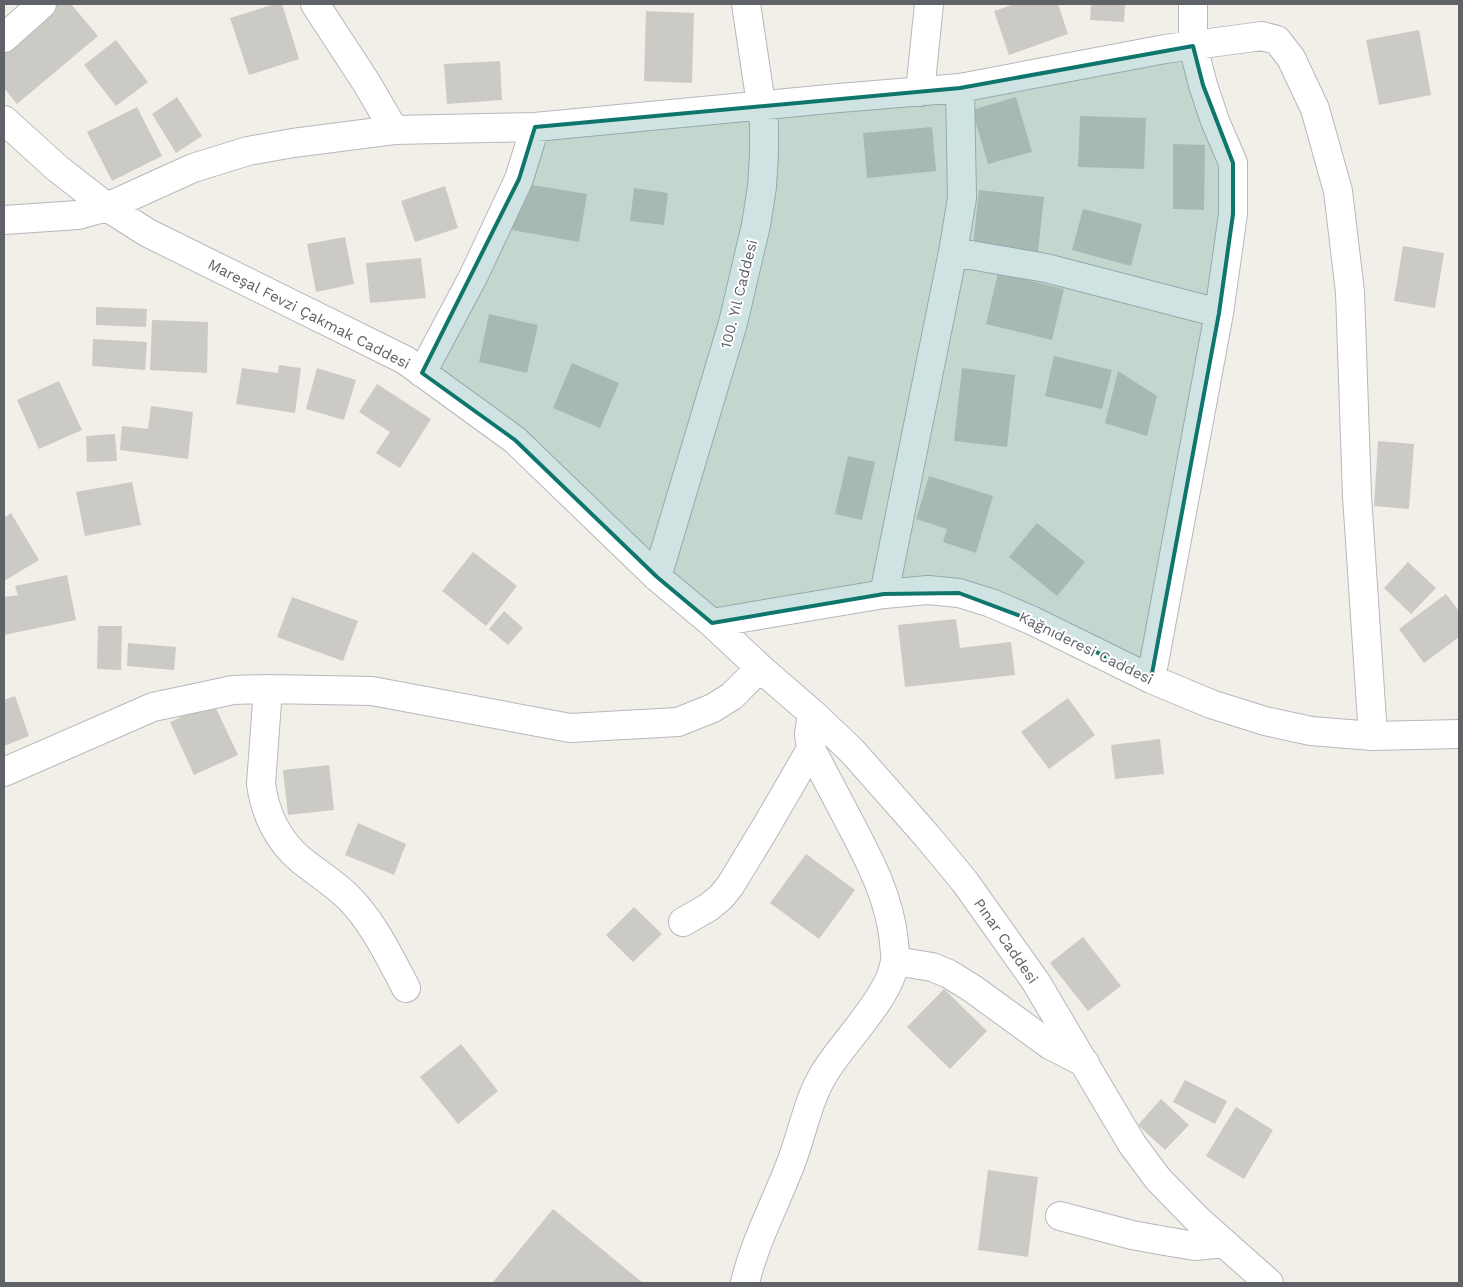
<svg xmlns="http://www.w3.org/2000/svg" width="1463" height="1287" font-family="'Work Sans',sans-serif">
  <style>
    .building { fill: #cccac5 }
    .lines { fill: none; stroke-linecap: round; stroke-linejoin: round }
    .minor-casing { stroke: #b5b8bc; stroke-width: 30 }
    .minor { stroke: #fff; stroke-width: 28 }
    .marked { fill: #0f766e; fill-opacity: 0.2; stroke: #0f766e; stroke-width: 4; stroke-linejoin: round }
    .labels { text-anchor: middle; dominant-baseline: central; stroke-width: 4; stroke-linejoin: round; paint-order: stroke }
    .street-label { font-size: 15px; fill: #5f6368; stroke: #fff }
  </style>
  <rect width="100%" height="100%" fill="#f1efe8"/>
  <path class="building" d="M46,4H71L98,36L17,104L4,88V54L35,28Z
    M275,4H282L299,59L249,75L230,18Z
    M1015,4H1058L1068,34L1009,55L994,11Z
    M1091,4H1125L1124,22L1090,20Z
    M646,11L694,13L692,83L644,81Z
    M1419,30L1431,95L1379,105L1366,40Z
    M116,40L148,82L116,106L84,65Z
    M500,61L502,100L447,104L444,64Z
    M177,97L202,136L176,153L152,114Z
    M1016,97L1032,152L988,164L972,110Z
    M137,107L162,156L112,181L87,132Z
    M1080,116L1146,118L1144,169L1078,167Z
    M932,127L936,171L867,178L863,133Z
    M1173,144L1205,145L1204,210L1173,209Z
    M520,183L587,194L579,242L512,230Z
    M445,186L458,228L415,242L401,201Z
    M634,188L668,193L664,225L630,221Z
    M979,190L1044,197L1038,252L973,245Z
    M1083,209L1142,224L1131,266L1072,250Z
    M345,237L354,284L316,292L307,244Z
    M1403,246L1444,253L1435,308L1394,301Z
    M421,258L426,298L370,303L366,263Z
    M998,273L1064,289L1052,340L986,324Z
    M96,307L147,309L146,327L96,325Z
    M489,314L538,325L527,373L479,362Z
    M152,320L208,322L207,373L150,370Z
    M93,339L147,342L145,370L92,366Z
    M1054,356L1112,370L1102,409L1045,396Z
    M572,363L619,383L600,428L553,408Z
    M279,365L301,368L295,413L236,404L242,368L278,373Z
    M317,368L356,380L344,420L306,409Z
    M962,368L1015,375L1007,447L954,441Z
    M1118,371L1157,396L1147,436L1105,423Z
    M59,381L82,430L39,449L17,400Z
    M377,384L431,419L400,468L376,453L390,432L359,412Z
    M151,406L193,412L188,459L120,450L122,426L148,429Z
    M115,434L117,461L87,462L86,436Z
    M1378,441L1414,444L1409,509L1374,506Z
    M848,456L875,462L862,520L835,514Z
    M929,476L993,496L976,553L943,542L947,529L916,519Z
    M132,482L141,525L85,536L76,492Z
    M11,513L39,560L4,581V518Z
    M1037,523L1085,562L1057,596L1009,557Z
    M473,552L517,586L486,626L442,591Z
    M1408,562L1436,588L1411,614L1384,588Z
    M67,575L76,620L4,635V597L18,595L15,586Z
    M1446,594L1459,611V637L1424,663L1399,629Z
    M292,597L358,621L343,661L277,637Z
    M504,611L523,628L508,645L489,629Z
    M956,619L960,648L1011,642L1015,675L905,687L898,625Z
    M98,626H122L121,670L97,669Z
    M128,643L176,647L174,670L127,666Z
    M15,696L29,736L4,746V700Z
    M1068,698L1095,735L1049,769L1021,732Z
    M213,702L238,755L194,775L170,722Z
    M1160,739L1164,774L1115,779L1111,745Z
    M329,765L334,810L288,815L283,770Z
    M358,823L406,844L394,875L345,855Z
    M806,854L855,890L819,939L770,903Z
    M634,907L662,934L633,962L606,935Z
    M1083,937L1121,986L1088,1011L1050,963Z
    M944,989L987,1031L950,1069L907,1027Z
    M461,1044L498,1091L458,1124L420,1077Z
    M1185,1080L1227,1101L1215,1124L1173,1102Z
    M1161,1099L1189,1125L1165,1150L1138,1125Z
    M1236,1107L1273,1130L1244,1179L1206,1156Z
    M988,1170L1038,1177L1028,1257L978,1250Z
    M553,1209L643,1283L493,1282Z"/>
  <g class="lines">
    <defs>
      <path id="minor" d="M315,4L366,82L394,130
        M4,38L42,4
        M920,92L929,4
        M4,120L57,168L107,207L148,233L405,360L515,440L657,577L712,623L760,668L812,713L852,751L927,836L965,882L1036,982L1132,1144L1158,1179L1198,1220L1269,1283
        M4,220L78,215L107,207L193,168L248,151L293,143L394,130L535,127L839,98L960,88L1165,49L1262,36L1277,40L1291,58L1315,109L1338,191L1350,292L1357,496L1373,736
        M953,252L1046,268L1219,313
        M422,373L474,275L519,179L535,127
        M657,577L733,323L756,225L762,187L764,154V124L746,4
        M884,594L953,252L962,198L960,88
        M712,623L884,594L928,590L959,593L991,603L1031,620L1151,679L1211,704L1265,721L1311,731L1373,736L1459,734
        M1151,679L1219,313L1233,214V163L1215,121L1203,85L1193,46V4
        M268,689L261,784C265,813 278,841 301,860C316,872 332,882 346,895C373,921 389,956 406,988
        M4,772L153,707L233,690L268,689L372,691L570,728L678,722L713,708L732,696L760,668
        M683,922L709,907L721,897L730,886L767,825L811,749
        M895,961L932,967L949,974L973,989L1050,1045L1085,1063
        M1060,1216L1132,1235L1165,1241L1195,1246L1224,1243
        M745,1283C755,1240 777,1201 792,1160C803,1131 808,1099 825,1072C844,1041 890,997 895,961C896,955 894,948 894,942C890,899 870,861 850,823C837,798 824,774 811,749L809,734L812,713"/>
    </defs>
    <use href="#minor" class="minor-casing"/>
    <use href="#minor" class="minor"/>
  </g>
  <path class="marked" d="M1193,46L1203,85L1233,163V214L1219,313L1151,679L1031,620L959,593L884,594L712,623L657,577L515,440L422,373L519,179L535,127L960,88Z"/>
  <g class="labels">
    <g class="street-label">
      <text transform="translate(739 294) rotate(-76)">100. Yıl Caddesi</text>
      <text transform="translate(309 314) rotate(27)">Mareşal Fevzi Çakmak Caddesi</text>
      <text transform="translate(1086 648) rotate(26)">Kağnıderesi Caddesi</text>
      <text transform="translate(1006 941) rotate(55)">Pınar Caddesi</text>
    </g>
  </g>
  <rect width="1463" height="1287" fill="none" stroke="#5f6368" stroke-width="10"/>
</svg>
